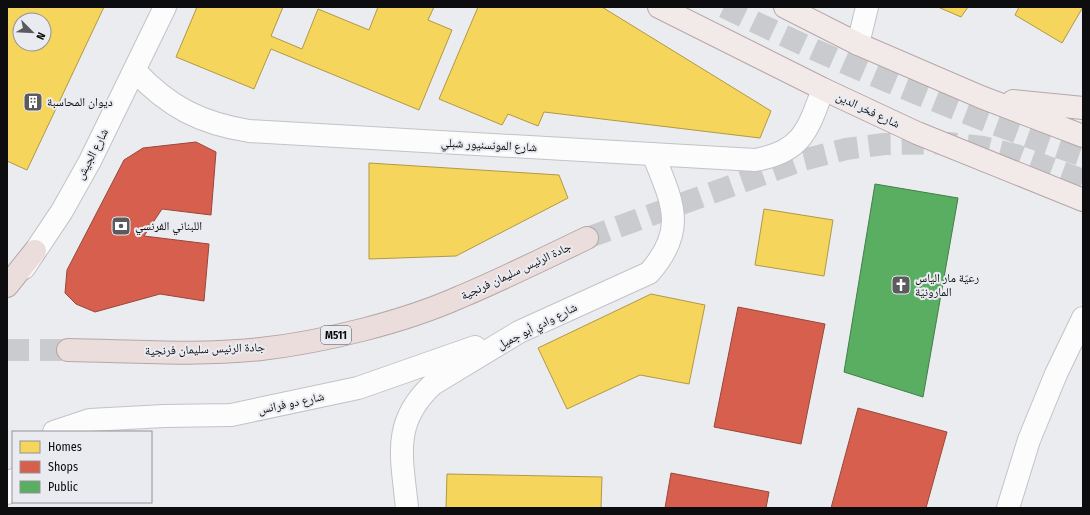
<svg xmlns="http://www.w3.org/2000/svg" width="1090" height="515" font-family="'Fira Sans Condensed','Noto Naskh Arabic',sans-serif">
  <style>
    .homes { fill: #f6d55c; stroke: #b09945; fill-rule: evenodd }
    .shops { fill: #d6604d; stroke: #9a473a }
    .public { fill: #5aae61; stroke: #437e48 }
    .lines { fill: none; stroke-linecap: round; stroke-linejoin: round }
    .highway-tunnel { stroke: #cacbce; stroke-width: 22; stroke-dasharray: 22 11; stroke-linecap: butt }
    .minor-casing { stroke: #c2c3c6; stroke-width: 24 }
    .major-casing { stroke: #b6a7a7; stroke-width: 24 }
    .highway-casing { stroke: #b6a7a7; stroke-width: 24 }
    .minor { stroke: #fcfcfd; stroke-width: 22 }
    .major { stroke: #f2e9e9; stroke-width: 22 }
    .highway { stroke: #ebdddc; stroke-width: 22 }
    .labels { text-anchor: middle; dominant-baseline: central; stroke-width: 4; stroke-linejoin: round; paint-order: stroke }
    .shield { fill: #eaebf1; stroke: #4f5053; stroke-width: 1 }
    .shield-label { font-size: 11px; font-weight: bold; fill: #0d0d0f }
    .poi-label { font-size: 12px; fill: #0d0d0f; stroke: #eaebf1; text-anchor: start }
    .street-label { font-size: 12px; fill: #0d0d0f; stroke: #eaebf1 }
  </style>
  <rect width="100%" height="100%" fill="#ebecf0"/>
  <path class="homes" d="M7,7H104L27,170L7,161ZM20,20H44V44H20Z
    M197,7H283L271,36L302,49L318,9L369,30L378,7H434L428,20L452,30L419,110L271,49L254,89L176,57Z
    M478,7H602L771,111L760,138L544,112L538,126L508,114L502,125L439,99Z
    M938,7H968L961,17Z
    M1019,7H1083L1062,43L1015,15Z
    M369,163L559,175L568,198L456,256L369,259Z
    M764,209L833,220L824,276L755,265Z
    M651,294L705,305L689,384L640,375L567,409L538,348Z
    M447,474L602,477L601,508H446Z"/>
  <path class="shops" d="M196,142L216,152L211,215L162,209L144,236L209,244L204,301L160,294L95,312L76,304L65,293L67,270L124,160L143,148Z
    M738,307L825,324L801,444L714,427Z
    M858,408L947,432L926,508H831Z
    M671,473L769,492L766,508H665Z"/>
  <path class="public" d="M875,184L958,198L923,397L844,372Z"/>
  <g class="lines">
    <path class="highway-tunnel" d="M724,7C840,64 961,114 1083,156
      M587,238L803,160L846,149L884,144L948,143L983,147L1016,155L1083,180
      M7,350H68"/>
    <defs>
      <path id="minor" d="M858,44L867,7
        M135,71C169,107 200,123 249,131L755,160C802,152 808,130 823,89
        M24,268L62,211L90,161L165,7
        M54,432L90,420L164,416L231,415L358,388L475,347
        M7,493L13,480
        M407,508C402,457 391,423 433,384L519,332L649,273C688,229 672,202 653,154
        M1008,508L1029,440L1056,374L1083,318"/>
      <path id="major" d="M659,7L823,89L917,133L1083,200
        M785,7L858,44L981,97L1083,136
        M1013,101L1083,108"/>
      <path id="highway" d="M7,286L35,251
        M68,350C132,351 198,356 261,349C323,342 404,322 460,297C503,279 545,258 587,238"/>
    </defs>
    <use href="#minor" class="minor-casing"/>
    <use href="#major" class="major-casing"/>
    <use href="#highway" class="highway-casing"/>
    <use href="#minor" class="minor"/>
    <use href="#major" class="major"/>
    <use href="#highway" class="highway"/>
  </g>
  <defs>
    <symbol id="building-square" viewBox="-11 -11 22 22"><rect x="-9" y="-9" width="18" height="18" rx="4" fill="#5b5b5e" stroke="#eaebf1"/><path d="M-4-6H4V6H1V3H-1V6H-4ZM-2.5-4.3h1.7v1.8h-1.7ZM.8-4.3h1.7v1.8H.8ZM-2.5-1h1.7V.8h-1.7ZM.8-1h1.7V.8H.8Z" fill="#fff"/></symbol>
    <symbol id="bank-square" viewBox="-11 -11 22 22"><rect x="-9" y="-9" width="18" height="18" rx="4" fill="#5b5b5e" stroke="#eaebf1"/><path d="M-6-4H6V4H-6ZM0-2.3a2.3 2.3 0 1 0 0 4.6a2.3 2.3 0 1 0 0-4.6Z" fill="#fff"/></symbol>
    <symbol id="church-square" viewBox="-11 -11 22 22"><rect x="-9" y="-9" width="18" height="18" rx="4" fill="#5b5b5e" stroke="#eaebf1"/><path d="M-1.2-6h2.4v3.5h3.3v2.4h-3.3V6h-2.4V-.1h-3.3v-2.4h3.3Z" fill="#fff"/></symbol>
  </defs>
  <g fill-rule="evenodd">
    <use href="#building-square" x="22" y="91" width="22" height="22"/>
    <use href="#bank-square" x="110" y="215" width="22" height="22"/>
    <use href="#church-square" x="890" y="274" width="22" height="22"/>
  </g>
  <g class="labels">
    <rect class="shield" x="321" y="326" width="30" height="18" rx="3"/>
    <g class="shield-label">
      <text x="336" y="335">M511</text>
    </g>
    <g class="poi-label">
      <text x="47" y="102">ديوان المحاسبة</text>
      <text x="135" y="226">اللبناني الفرنسي</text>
      <text x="915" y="278">رعيّة مار الياس<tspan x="915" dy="14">المارونيّة</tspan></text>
    </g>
    <g class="street-label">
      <text transform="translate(868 110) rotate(25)">شارع فخر الدين</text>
      <text transform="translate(489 145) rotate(3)">شارع المونسنيور شبلي</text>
      <text transform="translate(92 154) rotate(-62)">شارع الجيش</text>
      <text transform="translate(516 271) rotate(-25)">جادة الرئيس سليمان فرنجية</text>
      <text transform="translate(537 326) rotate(-27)">شارع وادي أبو جميل</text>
      <text transform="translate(205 349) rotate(-2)">جادة الرئيس سليمان فرنجية</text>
      <text transform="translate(291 403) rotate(-12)">شارع دو فرانس</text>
    </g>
  </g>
  <rect width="1090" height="515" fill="none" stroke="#0d0d0f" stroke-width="16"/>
  <rect x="12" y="431" width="140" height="72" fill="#eaebf1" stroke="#929297"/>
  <rect x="20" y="441" width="20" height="12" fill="#f6d55c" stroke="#929297"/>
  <text x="48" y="451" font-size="12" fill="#0d0d0f">Homes</text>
  <rect x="20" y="461" width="20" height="12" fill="#d6604d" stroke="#929297"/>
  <text x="48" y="471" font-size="12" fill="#0d0d0f">Shops</text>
  <rect x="20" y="481" width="20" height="12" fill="#5aae61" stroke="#929297"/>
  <text x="48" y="491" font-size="12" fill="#0d0d0f">Public</text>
  <g transform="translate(32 32) rotate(114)"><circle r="19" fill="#eaebf1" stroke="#929297"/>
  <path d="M0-3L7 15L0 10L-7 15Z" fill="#5b5b5e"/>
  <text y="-6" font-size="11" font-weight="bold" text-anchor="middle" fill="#0d0d0f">N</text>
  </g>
</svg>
